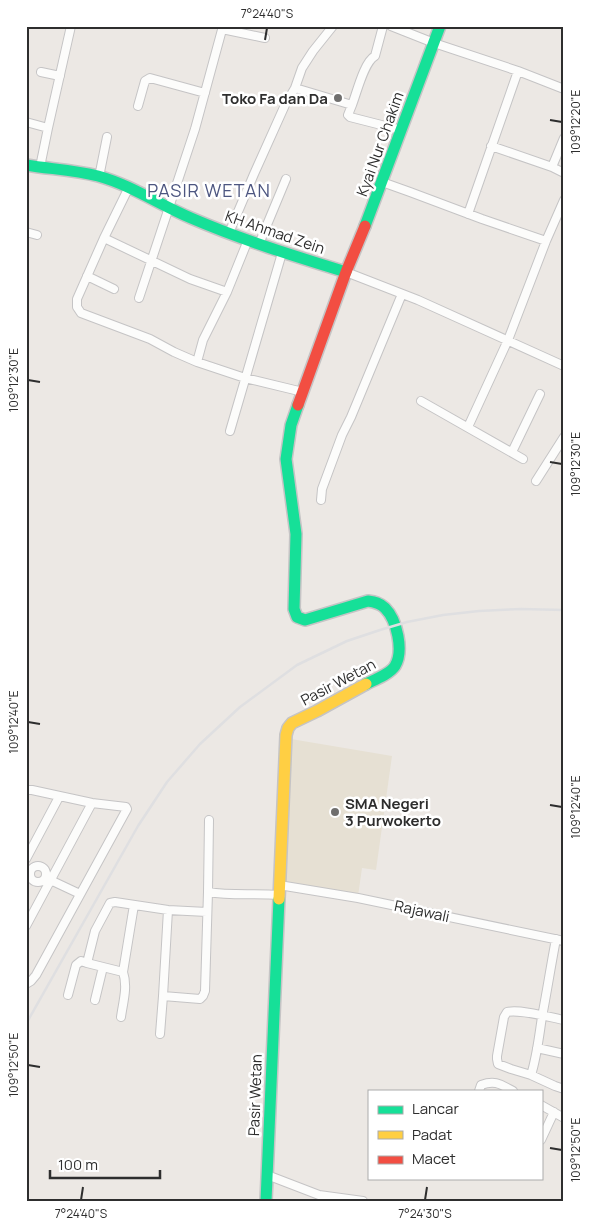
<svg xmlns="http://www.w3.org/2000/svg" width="590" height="1227" font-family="Manrope,sans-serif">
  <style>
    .education { fill: #e6e0d3 }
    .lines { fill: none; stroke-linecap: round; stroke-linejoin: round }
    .street-casing { stroke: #c5c4c5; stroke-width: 10 }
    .fast-casing { stroke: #c5c4c5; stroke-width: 14 }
    .slow-casing { stroke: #c5c4c5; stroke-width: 14 }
    .jam-casing { stroke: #c5c4c5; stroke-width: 14 }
    .street { stroke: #fcfcfb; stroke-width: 8 }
    .fast { stroke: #16e098; stroke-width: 11 }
    .slow { stroke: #ffcf43; stroke-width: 11 }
    .jam { stroke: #f24e42; stroke-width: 11 }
    .rail { stroke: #dfdfe1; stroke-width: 2.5 }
    .ticks { fill: none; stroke: #2e2e2e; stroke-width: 2 }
    .poi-dot { fill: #706f6e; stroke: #fff; stroke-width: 2 }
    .labels { text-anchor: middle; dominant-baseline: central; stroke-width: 5; stroke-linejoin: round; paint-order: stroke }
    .poi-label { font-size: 15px; font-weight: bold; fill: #2e2e2e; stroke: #fff; text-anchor: end }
    .street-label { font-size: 15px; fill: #2e2e2e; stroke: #fff }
    .quarter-label { font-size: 18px; letter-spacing: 1px; fill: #4d5680; stroke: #fff }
    .neatline { fill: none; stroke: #2e2e2e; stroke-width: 2 }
    .ticks-label { font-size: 12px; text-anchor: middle; fill: #2e2e2e }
  </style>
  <rect width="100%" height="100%" fill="#ece8e4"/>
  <path class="education" d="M291,739L392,756L376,870L362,868L358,896L282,882Z"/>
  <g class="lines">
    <defs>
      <path id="street" d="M391,26L434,43L518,71L564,89
        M222,29L265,38
        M41,72L60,76
        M295,88L352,105L348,115L350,117L401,130
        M352,105C357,92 364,62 375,56L383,26
        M138,106L145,81L150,78L205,93
        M26,122L48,128
        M564,138L552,167L564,173
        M491,146L552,167
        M40,167L48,128L71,26
        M99,177L107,137
        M382,182L410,192L482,219L546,241
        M129,187L104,238L77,299V307L81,313L150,339L174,352L197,362L245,378L303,392
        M468,214L518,71
        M26,232L37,235
        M229,233L254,174L285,105L295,88L302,68L313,51L333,26
        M104,238L190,279L227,292
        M259,244L286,179
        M346,272L418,300L564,366
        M87,276L114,289
        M139,298L195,129L223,26
        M197,362L203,340L227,292L248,240
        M421,401L523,459
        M468,427L508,340L546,241L564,200
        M230,431L282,253
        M512,452L540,394
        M536,481L564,437
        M321,500L322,489L342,435L351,417L402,294
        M26,791L28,790H32L92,803L126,807L127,809L36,975L31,981L26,984
        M26,859L59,797
        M30 874a8 8 0 1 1 16 0a8 8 0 1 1-16 0Z
        M46,878L80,894
        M279,885L358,898L564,941
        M208,892L209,820
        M168,910L163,996L200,999L203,996L205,991L208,892C232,896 255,893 279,895
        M26,926L92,803
        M556,939C551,965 547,991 542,1017C539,1036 537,1056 531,1075L511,1069L498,1064L497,1059V1056L504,1017L507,1012C520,1009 549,1017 564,1020
        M123,972L134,905
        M68,995L76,965L81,961L87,963
        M95,1000L103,967
        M121,1017C123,1002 128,987 123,972L87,963L95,931L110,903L115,902L168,910L207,912
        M160,1034L163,996
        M537,1048L564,1054
        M531,1075L555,1086L564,1089
        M479,1091L481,1085C495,1080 500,1084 513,1091
        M541,1105L564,1118
        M541,1140L554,1112
        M267,1175L319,1195L363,1201"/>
      <path id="fast" d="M26,165C50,169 74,170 98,176C131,185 160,205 191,218C242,240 294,256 346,272
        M365,226L440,26
        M298,405L291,425L286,459L296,534L294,609L297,617L305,620L368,601C375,602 380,603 385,608C397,620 404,651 395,666C390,674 374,680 366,684
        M266,1201L279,899"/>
      <path id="slow" d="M279,899L286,735L288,728L292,723L317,711L366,684"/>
      <path id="jam" d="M298,405L346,272L365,226"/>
    </defs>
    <use href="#street" class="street-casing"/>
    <use href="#fast" class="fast-casing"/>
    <use href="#slow" class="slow-casing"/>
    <use href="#jam" class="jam-casing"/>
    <use href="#street" class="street"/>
    <use href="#fast" class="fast"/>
    <use href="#slow" class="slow"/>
    <use href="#jam" class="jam"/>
    <path class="rail" d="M26,1024L138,826L167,782L200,744L240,707L297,665L347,641L380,630L407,622L443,615L479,611L521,609L564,610"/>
  </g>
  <path class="ticks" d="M265,40L267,28M550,120L562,122M28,380L40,382M550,462L562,464M28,722L40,724M550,805L562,807M28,1065L40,1067M550,1148L562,1150M81,1200L83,1187M425,1200L427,1187"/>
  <g class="poi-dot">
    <circle cx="338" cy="98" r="5"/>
    <circle cx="335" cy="812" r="5"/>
  </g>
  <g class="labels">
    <g class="poi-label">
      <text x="328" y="98">Toko Fa dan Da</text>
      <text x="345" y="803" text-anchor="start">SMA Negeri<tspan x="345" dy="17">3 Purwokerto</tspan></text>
    </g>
    <g class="street-label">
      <text transform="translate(380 144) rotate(-70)">Kyai Nur Chakim</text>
      <text transform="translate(275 232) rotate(19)">KH Ahmad Zein</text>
      <text transform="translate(338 682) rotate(-28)">Pasir Wetan</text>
      <text transform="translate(422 911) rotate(12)">Rajawali</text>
      <text transform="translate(255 1095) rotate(-88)">Pasir Wetan</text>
    </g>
    <g class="quarter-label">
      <text x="209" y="190">PASIR WETAN</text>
    </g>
  </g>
  <rect width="590" height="1227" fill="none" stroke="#ffffff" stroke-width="55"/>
  <rect x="368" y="1090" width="175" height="90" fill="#ffffff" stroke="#ababab"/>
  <rect x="378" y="1106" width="25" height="8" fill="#16e098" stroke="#ababab"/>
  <text x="412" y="1114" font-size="15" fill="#2e2e2e">Lancar</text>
  <rect x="378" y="1131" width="25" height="8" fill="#ffcf43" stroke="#ababab"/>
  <text x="412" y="1140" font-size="15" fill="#2e2e2e">Padat</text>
  <rect x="378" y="1156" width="25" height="8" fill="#f24e42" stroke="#ababab"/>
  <text x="412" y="1164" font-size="15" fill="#2e2e2e">Macet</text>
  <path d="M50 1170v8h110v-8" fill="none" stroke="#2e2e2e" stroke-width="2.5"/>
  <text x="58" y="1170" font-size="15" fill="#2e2e2e" stroke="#ffffff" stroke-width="4" paint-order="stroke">100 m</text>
  <rect x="28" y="28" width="534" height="1172" class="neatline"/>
  <g class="ticks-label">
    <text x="267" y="18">7°24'40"S</text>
    <text transform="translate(576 122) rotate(-90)" y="4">109°12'20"E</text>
    <text transform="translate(14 380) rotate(-90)" y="4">109°12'30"E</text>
    <text transform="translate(576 464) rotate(-90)" y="4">109°12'30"E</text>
    <text transform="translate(14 722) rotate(-90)" y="4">109°12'40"E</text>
    <text transform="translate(576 807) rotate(-90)" y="4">109°12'40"E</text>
    <text transform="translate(14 1065) rotate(-90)" y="4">109°12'50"E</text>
    <text transform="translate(576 1150) rotate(-90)" y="4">109°12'50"E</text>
    <text x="81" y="1218">7°24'40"S</text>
    <text x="425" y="1218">7°24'30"S</text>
  </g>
</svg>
